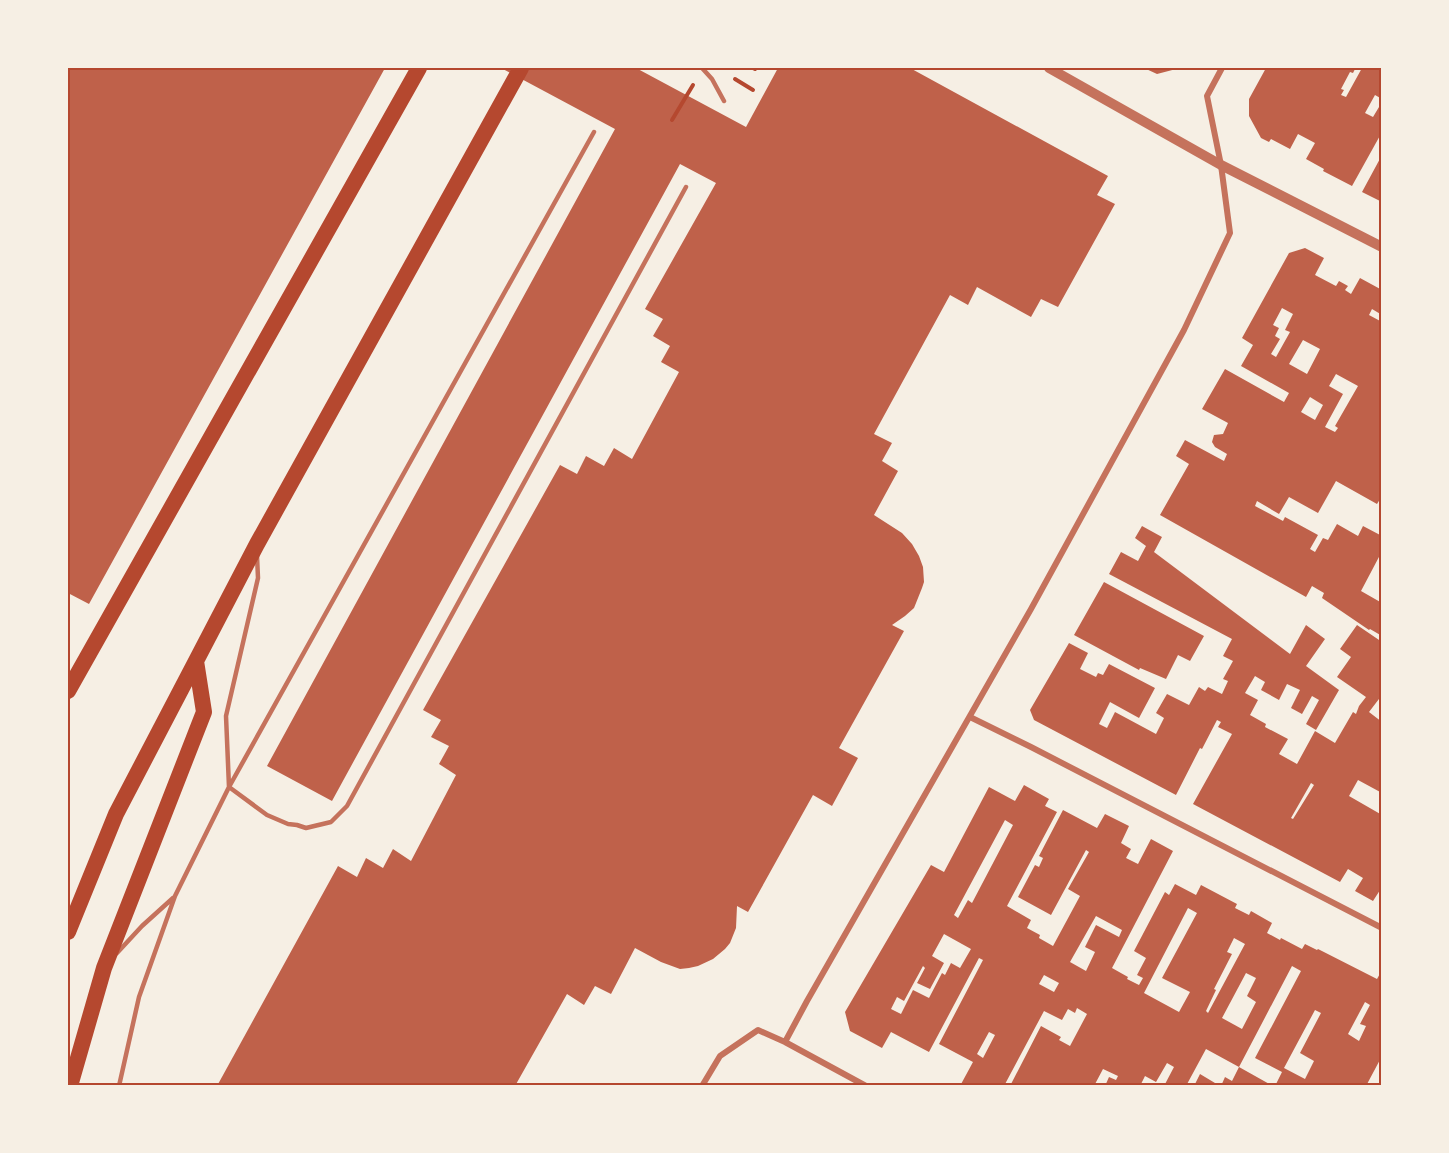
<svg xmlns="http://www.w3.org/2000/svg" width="1449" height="1153" font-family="'Asap Condensed',sans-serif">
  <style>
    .building { fill: #bf614a; fill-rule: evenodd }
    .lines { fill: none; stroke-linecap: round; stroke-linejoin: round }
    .path { stroke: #b5482f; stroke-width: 4 }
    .service { stroke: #c5725c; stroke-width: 4.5 }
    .minor { stroke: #c5725c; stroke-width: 6 }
    .tertiary { stroke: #c5725c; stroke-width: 10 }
    .trunk { stroke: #b5482f; stroke-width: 16 }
    .neatline { fill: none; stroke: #b5482f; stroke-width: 2 }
  </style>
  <rect width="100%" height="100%" fill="#f6efe4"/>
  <path class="building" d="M68,68H385L89,604L68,593Z
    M501,68H636L746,127L778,68H910L1108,176L1097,195L1115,204L1058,307L1041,299L1031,317L977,287L968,305L950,295L874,434L892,443L882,461L898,471L874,515L902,533L912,544L919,556L923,567L924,582L922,588L914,608L905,616L892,625L904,631L839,748L858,758L832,806L813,795L748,912L737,906L736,928L730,943L725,949L713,959L698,966L689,968L680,969L661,962L635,948L611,994L595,986L584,1005L567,994L515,1086H217L338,866L357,877L366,858L383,868L393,849L411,861L456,775L439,764L449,746L431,737L441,720L423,710L560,465L577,474L586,456L604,466L614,448L632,459L679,372L661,362L670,346L653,336L663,319L645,309L716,183L680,164L332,801L267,766L615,129Z
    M1144,68H1180L1157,74Z
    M1266,68H1353L1355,69L1353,73L1350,72L1341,89L1344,90L1341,95L1346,97L1362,68H1382V99L1375,95L1365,113L1373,117L1382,102V132L1352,186L1323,171L1324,169L1306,159L1315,143L1298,134L1290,149L1271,139L1269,142L1261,138L1249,116V99Z
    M1382,155V202L1362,192Z
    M1305,248L1324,258L1315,275L1334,285L1336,286L1339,281L1348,286L1345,290L1351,294L1360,278L1382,290V315L1372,309L1369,315L1382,322V496L1377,504L1336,481L1318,513L1289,497L1279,514L1257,501L1255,506L1283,521L1285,517L1318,535L1310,549L1315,552L1323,538L1328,540L1337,524L1358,536L1363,526L1382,536V556L1380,555L1361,591L1382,603V636L1370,629L1369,630L1322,598L1324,593L1312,586L1306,597L1160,515L1189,464L1176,456L1185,440L1224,461L1227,454L1215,447L1212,442L1214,435L1223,434L1228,423L1202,409L1225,369L1284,402L1289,393L1241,366L1253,345L1242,338L1289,253ZM1282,308L1293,314L1285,330L1290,332L1276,357L1271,354L1280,339L1275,336L1279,328L1273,325ZM1303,340L1320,349L1307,374L1289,364ZM1336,374L1358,386L1335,426L1338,428L1335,432L1325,427L1343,394L1329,386ZM1310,397L1323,405L1315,420L1301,412Z
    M1142,526L1162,537L1154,552L1290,654L1306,625L1325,639L1306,666L1339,690L1316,730L1306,724L1319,700L1312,696L1302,714L1291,708L1300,690L1287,684L1279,700L1261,690L1265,682L1255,676L1245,693L1258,700L1250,715L1266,724L1265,727L1288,739L1279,754L1297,764L1315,731L1335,743L1353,712L1356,714L1359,706L1366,697L1337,677L1351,657L1340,649L1357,625L1382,642V695L1369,712L1382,722V793L1358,780L1349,796L1382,815V887L1373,901L1355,891L1363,878L1348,869L1340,882L1193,804L1232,734L1218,727L1221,722L1217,720L1202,749L1200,748L1176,795L1034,720L1030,710L1069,643L1088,653L1080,669L1096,677L1098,673L1103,675L1109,664L1155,688L1139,718L1110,702L1099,724L1107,728L1115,712L1156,734L1164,718L1156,713L1167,694L1189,705L1199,687L1205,691L1208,687L1222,694L1228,681L1223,679L1233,661L1223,656L1232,639L1109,574L1121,552L1138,561L1146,546L1135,538ZM1311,783L1314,785L1293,819L1291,818Z
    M1104,582L1204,636L1190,661L1178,655L1166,679L1140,668L1139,670L1074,635Z
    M1024,785L1049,799L1045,806L1057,812L1007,906L1031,920L1027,928L1040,935L1039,938L1053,946L1080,896L1068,889L1089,852L1086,850L1051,915L1018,897L1035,865L1039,867L1043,858L1039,856L1063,810L1097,828L1105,814L1129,826L1121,843L1131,849L1126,858L1138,864L1151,839L1173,851L1112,968L1128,977L1127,979L1139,985L1143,978L1137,975L1146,958L1134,951L1165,892L1169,895L1175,884L1196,895L1201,885L1237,904L1235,908L1249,915L1251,911L1272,923L1267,933L1280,940L1281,938L1302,949L1305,944L1317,950L1318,949L1377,979L1382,970V1056L1366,1086H1275L1282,1072L1255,1058L1301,971L1292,966L1239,1067L1206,1049L1186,1086H1164L1174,1067L1167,1063L1156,1082L1145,1076L1140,1086H1105L1109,1077L1116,1080L1118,1076L1103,1069L1094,1086H1010L1041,1026L1061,1037L1059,1040L1070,1046L1087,1014L1077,1008L1075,1013L1068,1009L1062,1020L1044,1011L1004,1086H960L973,1062L939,1044L983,960L979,958L929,1052L891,1032L882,1048L850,1031L845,1012L931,865L944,872L989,787L1015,801ZM1005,820L1013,825L972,903L968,900L958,918L954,915ZM1188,908L1197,913L1162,978L1190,992L1179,1012L1144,993ZM1096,916L1122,930L1119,937L1096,925L1085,947L1095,952L1086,971L1070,962ZM944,934L971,949L960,968L951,963L945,975L942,973L929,998L913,990L901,1014L891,1009L897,997L904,1001L923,966L925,968L917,983L930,989L944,963L932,956ZM1234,938L1245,944L1208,1013L1206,1011L1216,990L1214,989L1232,954L1227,952ZM1246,973L1256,978L1247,996L1256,1002L1242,1029L1222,1018ZM1044,975L1059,983L1054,992L1039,984ZM1365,1002L1370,1005L1360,1024L1366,1026L1359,1041L1348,1034ZM1315,1010L1321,1013L1300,1053L1314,1061L1305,1079L1284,1068ZM989,1032L995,1035L983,1058L977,1054Z
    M1239,1067L1273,1086H1221L1225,1077L1232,1081Z
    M1200,1074L1220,1086H1194Z"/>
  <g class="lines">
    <path class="path" d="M753,68L755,69L756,68
      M735,79L753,90
      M672,120L693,85"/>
    <path class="service" d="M702,68L712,79L724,101
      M229,787L267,815L288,824L297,825L306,828L331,822L347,806L686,187
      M229,787L226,716L258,578L257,556
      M117,953L142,926L173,898
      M119,1086L139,997L175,896L229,787L594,132"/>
    <path class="minor" d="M970,717L1031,747L1382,928
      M785,1042L807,1001L1031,609L1184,330L1230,233L1221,165L1207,96L1222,68
      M702,1086L720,1056L758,1030L785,1042L866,1086"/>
    <path class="tertiary" d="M1049,68L1221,165L1382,247"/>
    <path class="trunk" d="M68,691L419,68
      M68,932L116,814L196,661L257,544L521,68
      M70,1086L104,968L204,712L196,661"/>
  </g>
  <rect width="1449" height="1153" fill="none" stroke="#f6efe4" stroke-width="138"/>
  <rect x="69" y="69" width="1311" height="1015" class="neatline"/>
</svg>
